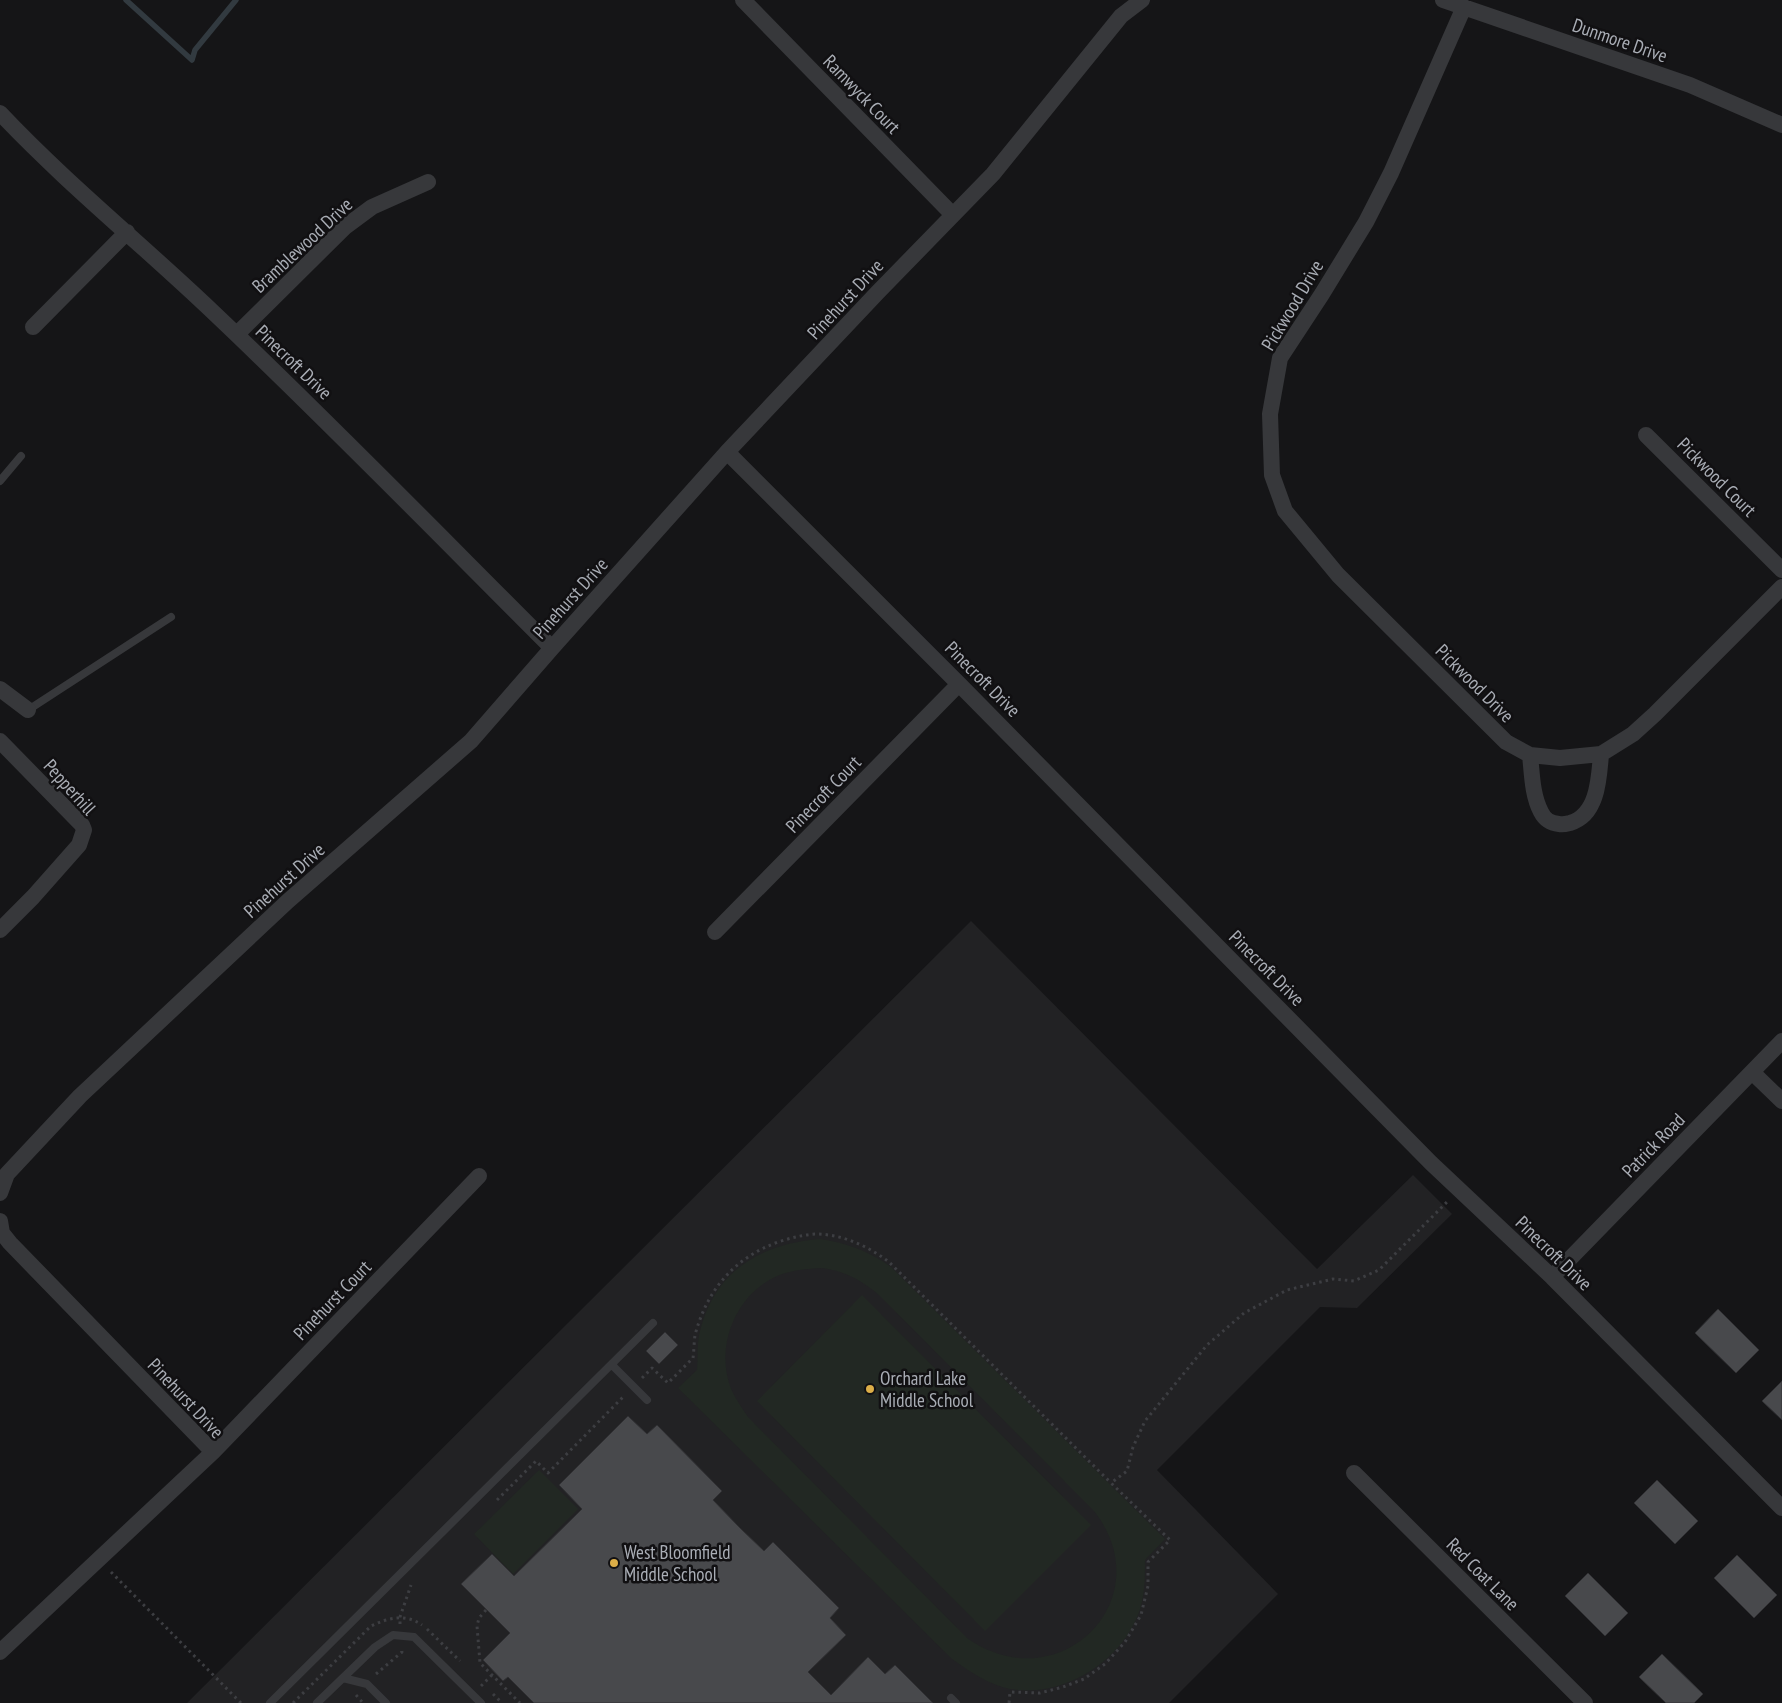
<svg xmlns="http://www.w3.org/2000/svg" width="1782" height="1703" font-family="'PT Sans Narrow',sans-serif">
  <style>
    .built { fill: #222224 }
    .green { fill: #222823; fill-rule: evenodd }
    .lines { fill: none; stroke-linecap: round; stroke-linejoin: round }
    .stream { stroke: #323a40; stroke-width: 5.5 }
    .building { fill: #48494c; stroke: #303033 }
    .path { stroke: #3d3e42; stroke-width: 3; stroke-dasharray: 2.5 4; stroke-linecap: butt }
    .service { stroke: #37383b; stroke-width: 8 }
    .minor { stroke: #37383b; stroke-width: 16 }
    .poi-dot { fill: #dcae48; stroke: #111012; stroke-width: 2 }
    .labels { text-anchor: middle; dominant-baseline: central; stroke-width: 5; stroke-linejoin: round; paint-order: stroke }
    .street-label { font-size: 19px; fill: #a9adb5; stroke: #111012 }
    .poi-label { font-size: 19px; fill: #a9adb5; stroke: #111012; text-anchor: start }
  </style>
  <rect width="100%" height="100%" fill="#151517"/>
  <path class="built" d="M971,921L1317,1269L1413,1175L1452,1214L1357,1308L1320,1307L1157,1470L1278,1594L1169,1703H187Z"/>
  <path class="green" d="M820,1239C847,1243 869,1251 891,1267L1165,1539L1145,1560C1145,1574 1145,1588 1142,1602C1129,1657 1066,1699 1010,1689C989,1685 969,1671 952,1659L678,1388L697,1370C698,1359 697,1346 699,1335C713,1272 759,1244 820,1239ZM822,1268C845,1271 861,1280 879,1295L1094,1511C1163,1599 1059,1703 967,1638L748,1417C741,1406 733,1396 729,1383C717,1343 736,1297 773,1278C789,1270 805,1269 822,1268Z
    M862,1295L1091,1525L985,1631L757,1401Z
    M539,1470L578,1509L513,1574L474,1534Z"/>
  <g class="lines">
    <path class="stream" d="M126,0L192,60L195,50L236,0"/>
  </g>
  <path class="building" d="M1718,1309L1759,1350L1736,1373L1695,1333Z
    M665,1332L678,1345L659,1364L646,1351Z
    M1782,1381V1420L1762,1401Z
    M628,1416L647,1434L657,1425L722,1491L713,1500L740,1528L764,1551L773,1542L839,1608L830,1618L846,1635L808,1672L831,1695L868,1657L885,1674L895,1665L933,1703H534L508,1677L503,1681L483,1660L510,1633L461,1584L492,1554L514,1576L582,1509L559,1485Z
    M1657,1480L1698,1521L1675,1544L1634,1503Z
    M1737,1555L1777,1595L1754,1618L1714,1578Z
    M1588,1573L1628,1613L1605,1636L1565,1596Z
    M1662,1654L1703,1694L1694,1703H1666L1639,1677Z"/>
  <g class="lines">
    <path class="path" d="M642,1378L652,1368L668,1383L693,1358C694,1351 694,1342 695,1335C707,1290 734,1258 778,1242C790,1238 802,1235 815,1234C842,1234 868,1246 889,1262L1111,1483
      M497,1500L536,1461L548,1473L625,1395
      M111,1572L241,1703
      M486,1610L479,1618L477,1626L480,1663L520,1703
      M400,1624V1617L411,1585
      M427,1629L460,1661
      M376,1674L402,1652L401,1648
      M481,1686L495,1672
      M493,1694L502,1703
      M356,1695L363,1703
      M293,1703L371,1626C388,1618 405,1613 422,1625
      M1009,1703L1010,1692L1040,1693L1063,1687L1084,1679L1105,1664L1125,1642L1141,1615L1148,1586V1562L1170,1540L1111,1483L1127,1471L1133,1447L1145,1421L1207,1345L1244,1313L1287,1290L1333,1279L1354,1281L1379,1270L1448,1201"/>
    <path class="service" d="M0,481L21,456
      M28,710L171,617
      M612,1365L647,1400
      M343,1678L367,1684L386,1703
      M951,1698L956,1703
      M270,1703L653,1323
      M317,1703L375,1647L393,1635L414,1637L481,1703"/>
    <path class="minor" d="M743,0L953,215
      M1443,0L1690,85L1782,125
      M1464,7L1391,173L1366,222L1322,294L1280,358L1270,414L1272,475L1285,511L1338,575L1506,742L1530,755L1560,758L1601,754L1633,734L1655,714L1782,587
      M0,113C67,184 144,246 214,313C329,422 440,536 552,648
      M33,327L127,232
      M237,334L345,227L372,207L428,182
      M1646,435L1782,570
      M727,452L959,684L1431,1163L1552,1277L1782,1508
      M0,689L28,710
      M0,741L82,825L84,830L79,845L33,897L0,930
      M1530,755C1532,773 1532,795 1541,812C1545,820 1550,823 1559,824C1563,825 1566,824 1570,823C1598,815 1599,778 1601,754
      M715,932L959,684
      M1752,1072L1782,1101
      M0,1193L7,1174L80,1096L288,901L471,741L552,648L727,452L878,292L993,174L1121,16L1142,0
      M0,1221L2,1233L10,1243L213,1452
      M1552,1277L1782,1041
      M1354,1473L1585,1703
      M0,1652L213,1452L479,1176"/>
  </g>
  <g class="poi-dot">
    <circle cx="870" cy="1389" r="5"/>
    <circle cx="614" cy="1563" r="5"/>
  </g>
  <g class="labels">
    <g class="street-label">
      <text transform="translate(1620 40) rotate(19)">Dunmore Drive</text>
      <text transform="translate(862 94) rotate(46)">Ramwyck Court</text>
      <text transform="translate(302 245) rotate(-43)">Bramblewood Drive</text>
      <text transform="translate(845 299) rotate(-47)">Pinehurst Drive</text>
      <text transform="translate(1292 305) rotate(-59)">Pickwood Drive</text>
      <text transform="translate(294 362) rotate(44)">Pinecroft Drive</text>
      <text transform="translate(1717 477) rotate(45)">Pickwood Court</text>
      <text transform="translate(570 598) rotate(-48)">Pinehurst Drive</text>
      <text transform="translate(983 679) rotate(45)">Pinecroft Drive</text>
      <text transform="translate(1475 683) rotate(45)">Pickwood Drive</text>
      <text transform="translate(70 787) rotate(48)">Pepperhill</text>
      <text transform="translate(823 794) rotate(-46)">Pinecroft Court</text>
      <text transform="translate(284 880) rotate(-42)">Pinehurst Drive</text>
      <text transform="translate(1267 968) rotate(45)">Pinecroft Drive</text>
      <text transform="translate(1653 1145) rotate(-46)">Patrick Road</text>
      <text transform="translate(1554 1253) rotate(44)">Pinecroft Drive</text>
      <text transform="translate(332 1300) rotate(-46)">Pinehurst Court</text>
      <text transform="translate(186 1398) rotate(47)">Pinehurst Drive</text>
      <text transform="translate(1483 1574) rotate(45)">Red Coat Lane</text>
    </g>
    <g class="poi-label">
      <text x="880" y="1378">Orchard Lake<tspan x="880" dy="22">Middle School</tspan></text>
      <text x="624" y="1552">West Bloomfield<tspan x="624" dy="22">Middle School</tspan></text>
    </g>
  </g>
</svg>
